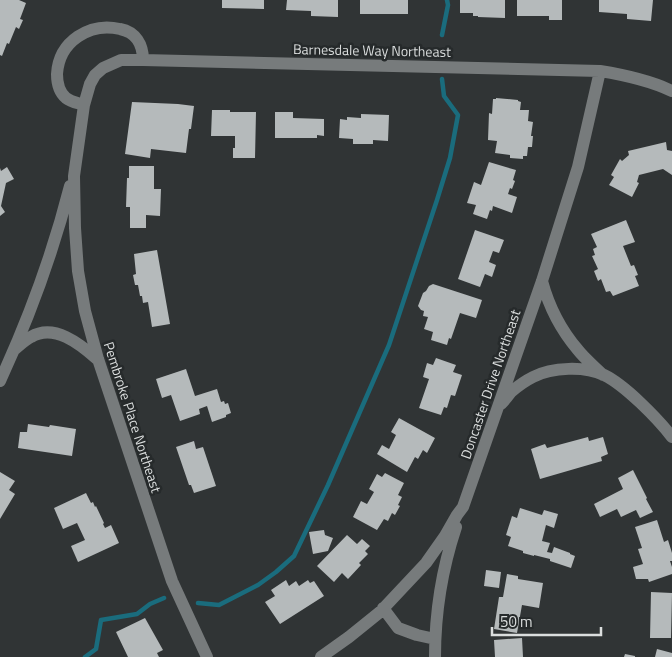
<svg xmlns="http://www.w3.org/2000/svg" width="672" height="657" font-family="'Titillium Web',sans-serif">
  <style>
    .lines { fill: none; stroke-linecap: round; stroke-linejoin: round }
    .stream { stroke: #1a6c7d; stroke-width: 4.5 }
    .building { fill: #b5babb }
    .street { stroke: #777b7c; stroke-width: 12 }
    .labels { text-anchor: middle; dominant-baseline: central; stroke-width: 5; stroke-linejoin: round; paint-order: stroke }
    .street-label { font-size: 14px; fill: #dbdede; stroke: #262a2b }
  </style>
  <rect width="100%" height="100%" fill="#303435"/>
  <g class="lines">
    <path class="stream" d="M442,35L448,5L447,0
      M198,603L219,605L258,585L276,572L294,556L328,485L389,345L437,200L450,158L458,115L444,96L442,79
      M85,657L96,649L101,620L137,614L150,604L164,598"/>
  </g>
  <path class="building" d="M0,0H19L26,3L20,19L23,20L19,29L16,27L9,44L7,43L2,56L0,55Z
    M222,0H264V9L222,8Z
    M287,0H338V17L311,16V11L286,10Z
    M360,0H408V14H360Z
    M460,0H505V18L478,17V16H473V13H460Z
    M517,0H562V20H549V16H517Z
    M599,0H653L651,21L627,19V14L599,12Z
    M496,98L518,100V101L521,102L520,110H529L528,121L533,122L531,136H533L532,147H528L527,156H523V159L510,158V155L495,153L497,141L488,140L489,113L492,114L493,99H496Z
    M132,102L178,104L194,106L191,129H189L186,153L151,149L150,158L125,154Z
    M212,110H230V112H256L255,158H233V148H235V136H211Z
    M275,112H293V118L324,119V136L317,135V138H275Z
    M361,114L389,115L388,141L373,140V144H353V139L339,138L340,119L347,120V117L361,118Z
    M666,142L667,150L672,151V175L663,169L639,175L637,182L639,183L632,197L609,185L614,177L611,175L620,159L622,161L629,155L628,151Z
    M489,162L516,170L513,180L515,181L512,189L510,188L508,194L517,197L512,213L493,206L492,211L490,210L487,219L473,214L476,205L467,203L474,182L481,185Z
    M129,166H154V189H161L160,216L146,215V228H130V207H126L127,178H129Z
    M7,167L14,179L6,183L1,206L5,212L0,216V168L1,171Z
    M626,220L635,242L623,246L631,266L634,265L638,275L635,276L639,286L613,296L610,291L606,292L601,279L598,281L594,271L598,269L592,256L595,255L593,249L597,247L591,234Z
    M475,230L504,240L499,253L493,251L489,262L496,265L492,277L485,274L480,287L458,279Z
    M157,250L170,324L152,327L148,302L143,303L142,296H140L138,285H135L133,275L136,274L134,254Z
    M433,284L482,300L476,318L460,313L451,339L449,338L447,345L431,340L433,332L424,329L428,317L423,316L424,311L421,310L418,306L423,293L426,291L429,286Z
    M436,358L456,365L453,372L462,375L455,396L451,395L447,408L444,407L441,415L419,408L429,379L423,377L427,363L433,365Z
    M186,369L195,396L217,389L221,402L224,401L225,404L228,403L231,413L226,415V417L212,422L207,406L199,409L200,414L180,421L171,395L162,398L156,379Z
    M399,418L435,438L427,453L423,450L418,459L415,457L407,472L377,454L382,445L389,449L396,435L391,432Z
    M28,424L49,427L50,425L76,429L72,456L18,448L20,432H27Z
    M588,437L589,441L603,437L608,454L601,457L602,461L540,479L531,449L545,444L547,448Z
    M194,441L196,449L203,447L216,486L194,493L191,485H189L176,447Z
    M633,470L647,498L646,499L653,512L640,518L636,510L621,517L617,509L600,517L594,504L623,489L618,478Z
    M0,472L15,481L9,490L15,494L0,519Z
    M385,473L404,483L398,495L402,497L398,505L400,506L395,515L392,513L388,521L384,519L377,530L353,517L361,501L367,504L374,492L369,489L377,474L382,477Z
    M86,493L91,503L93,502L95,507L96,506L104,523L103,524L105,528L111,525L119,543L78,562L71,546L85,540L77,523L63,529L54,508Z
    M520,508L542,515L544,510L558,514L554,528L546,525L542,541L550,543L547,552L552,553L554,547L570,553V554L575,556L571,568L550,561V559L534,555V556L523,553V551L508,546L511,537L506,535L512,516L517,518Z
    M657,520L664,542L668,540L672,553V561H670L672,567V574L649,582L648,579H636L633,567L643,564L638,549L642,548L635,527Z
    M324,530L325,535L333,538L328,551L313,554L309,532Z
    M347,535L357,544L362,539L370,546L365,551L368,554L359,563L361,565L348,579L342,573L334,582L317,566Z
    M486,570L501,572L499,588L484,586Z
    M507,574L518,576V579L543,583L539,608L522,605L517,633L494,629L499,597H503Z
    M286,580L289,586L296,581L299,586L308,580L310,583L314,581L324,596L280,624L265,602L275,596L271,590Z
    M651,592L672,593L671,638H650Z
    M145,618L163,650L157,653L159,657H128L116,632Z
    M522,638L523,657H495L494,640Z
    M657,649L672,653V657H655Z
    M625,654L635,656V657H624Z"/>
  <g class="lines">
    <path class="street" d="M84,105C78,103 71,102 66,98C59,92 57,83 57,74C59,41 90,22 120,29C136,32 143,45 143,60
      M542,281C549,307 560,329 578,350C585,359 595,367 603,375
      M15,349C20,345 25,340 31,337C54,323 80,344 97,359
      M0,381C29,318 53,253 70,186
      M501,404C505,400 508,396 511,392C518,386 525,381 533,377C552,367 585,366 604,375C625,385 658,419 672,437
      M383,608L398,628L417,635L435,639
      M207,657L172,581L98,359L85,311L78,271L75,228L74,176L84,105L90,84L95,75L103,68L121,60H143L600,71C625,75 649,80 672,91
      M321,657L349,637L380,612L426,563L445,536L457,515L463,507L542,281L578,167L600,71
      M435,657C435,613 442,569 456,527"/>
  </g>
  <g class="labels">
    <g class="street-label">
      <text transform="translate(372 50) rotate(1)">Barnesdale Way Northeast</text>
      <text transform="translate(490 384) rotate(-71)">Doncaster Drive Northeast</text>
      <text transform="translate(133 417) rotate(72)">Pembroke Place Northeast</text>
    </g>
  </g>
  <path d="M492 627v8h109v-8" fill="none" stroke="#dbdede" stroke-width="2.5"/>
  <text x="500" y="627" font-size="15" fill="#dbdede" stroke="#262a2b" stroke-width="4" paint-order="stroke">50 m</text>
</svg>
